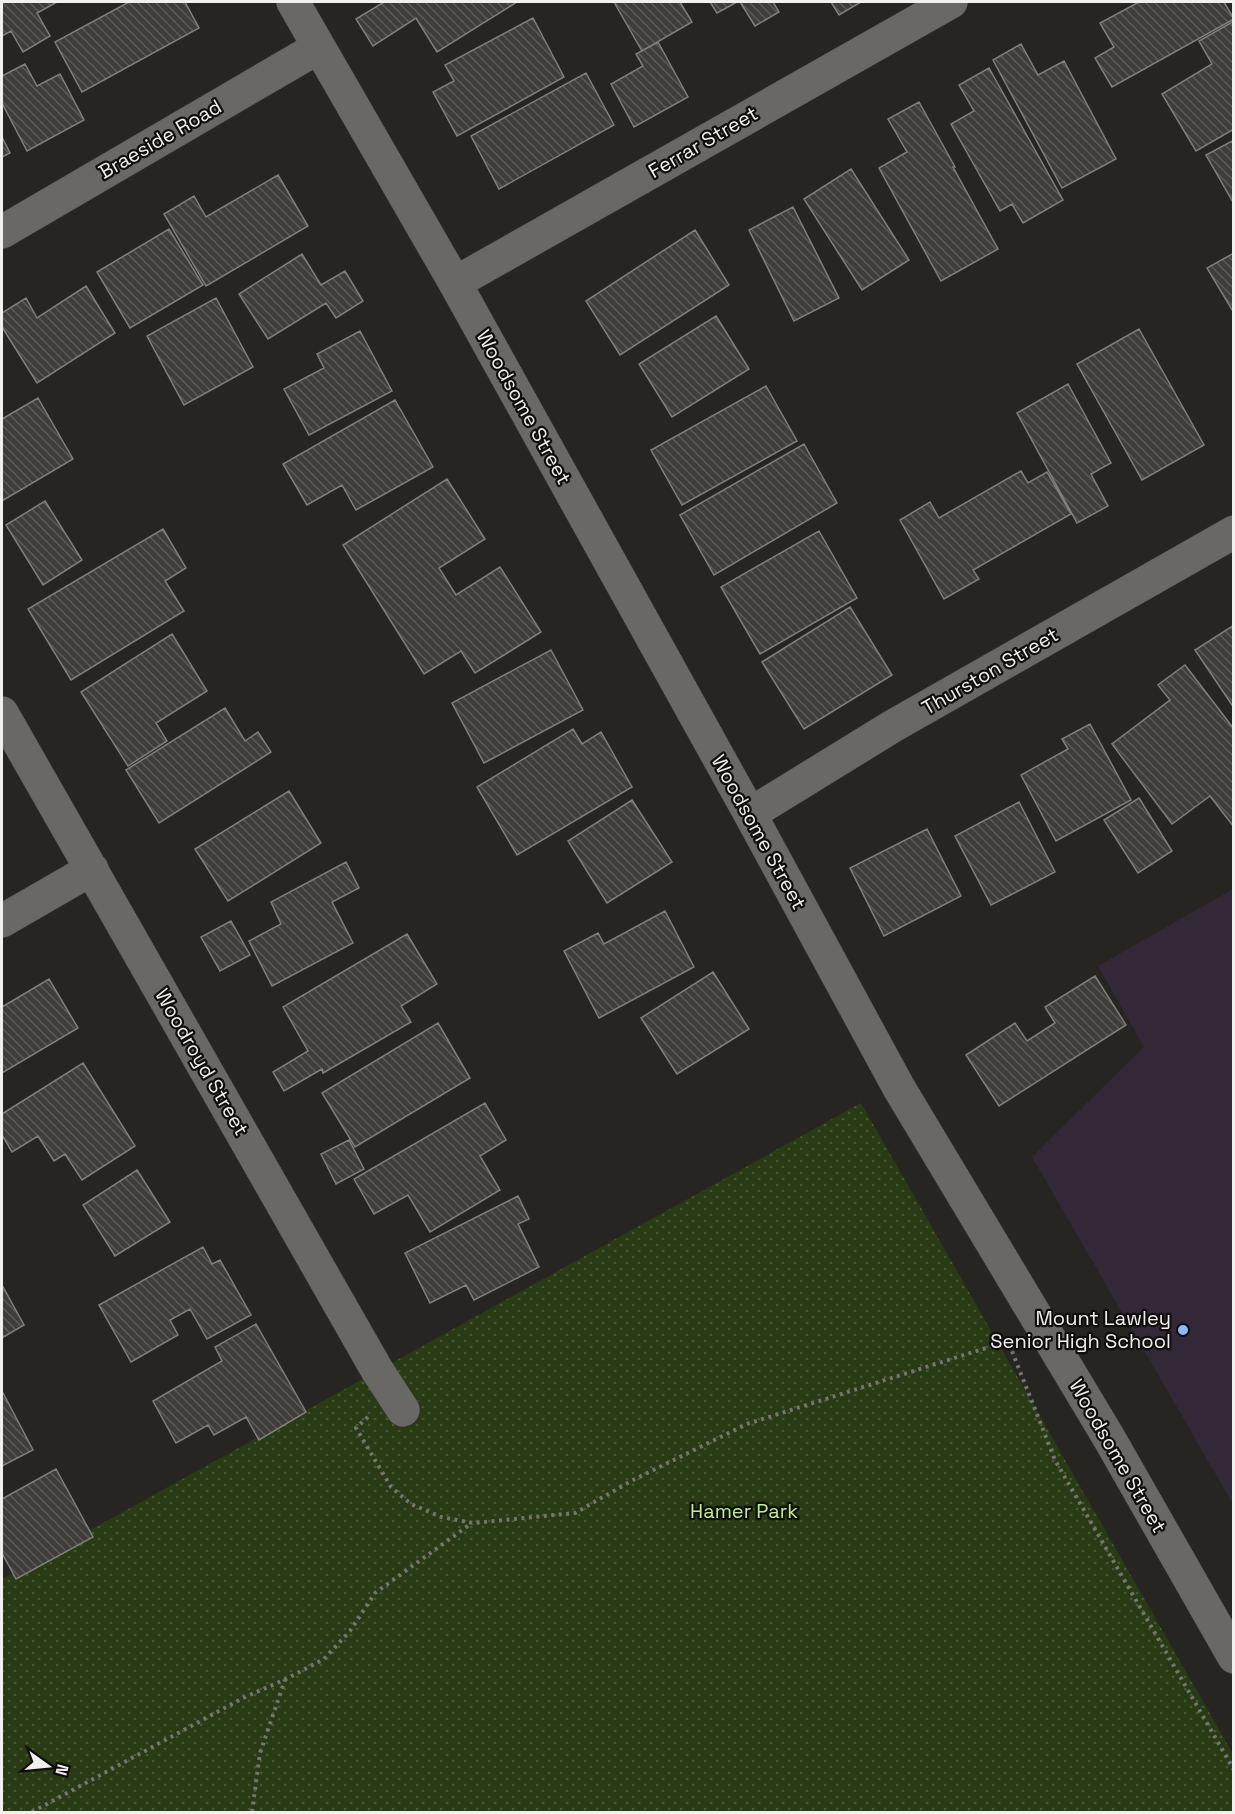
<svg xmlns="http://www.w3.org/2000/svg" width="1235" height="1814" font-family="'Space Grotesk',sans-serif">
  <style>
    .education { fill: #332837 }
    .park { fill: url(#park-dots) }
    .building { fill: url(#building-back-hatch); stroke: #817f7a; stroke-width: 1.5 }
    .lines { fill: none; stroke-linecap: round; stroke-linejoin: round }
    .minor-casing { stroke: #42403d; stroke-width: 34 }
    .path { stroke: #767471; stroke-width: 4; stroke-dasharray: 3 4.5; stroke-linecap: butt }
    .minor { stroke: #6a6864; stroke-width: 33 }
    .poi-dot { fill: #88bafc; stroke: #0f0e0d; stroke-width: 2 }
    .labels { text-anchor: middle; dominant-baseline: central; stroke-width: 4.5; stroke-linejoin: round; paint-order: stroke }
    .street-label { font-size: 20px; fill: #f2f0ee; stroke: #0f0e0d }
    .poi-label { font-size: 20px; fill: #f2f0ee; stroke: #0f0e0d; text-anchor: end }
    .park-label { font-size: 20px; fill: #beee92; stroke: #0f0e0d }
  </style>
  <defs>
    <pattern id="park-dots" width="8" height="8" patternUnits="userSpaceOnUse" patternTransform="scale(1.5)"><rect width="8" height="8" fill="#283b14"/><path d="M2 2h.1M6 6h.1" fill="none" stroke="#485836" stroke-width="1.8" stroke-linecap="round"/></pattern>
    <pattern id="building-back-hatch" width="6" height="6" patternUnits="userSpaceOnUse" patternTransform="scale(1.5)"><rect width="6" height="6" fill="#3f3d3a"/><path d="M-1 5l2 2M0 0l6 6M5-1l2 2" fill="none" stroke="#5b5957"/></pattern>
  </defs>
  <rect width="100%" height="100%" fill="#272522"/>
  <path class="education" d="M1233,889V1504L1032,1157L1144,1047L1098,966Z"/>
  <path class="park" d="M861,1103L1233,1754V1812H2V1579Z"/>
  <path class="building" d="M2,2H57L37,13L50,36L23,52L11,31L2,36Z
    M129,2H185L199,28L82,92L55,42Z
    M384,2H517L437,52L416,18L373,46L356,19Z
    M614,2H680L692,22L642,51Z
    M710,2H737L717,13Z
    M740,2H773L779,12L755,26Z
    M831,2H861L839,15Z
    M1139,2H1224L1234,19L1112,87L1095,58L1114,47L1100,23Z
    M533,18L564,77L457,136L433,92L454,81L445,65Z
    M1234,21V129L1196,151L1162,94L1212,64L1199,41Z
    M658,42L688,97L634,127L611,84L643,66L636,54Z
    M1021,44L1038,75L1064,61L1116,159L1062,188L993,60Z
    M25,64L37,86L60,74L84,120L27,151L2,103V76Z
    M989,68L1063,200L1023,223L1012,204L1000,211L951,124L974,111L959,85Z
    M586,73L614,125L499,189L471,136Z
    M919,102L955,167H953L998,249L941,281L879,168L907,152L888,119Z
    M2,137L10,153L2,157Z
    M1234,140V204L1206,155Z
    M851,169L909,260L862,290L804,199Z
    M278,175L308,226L206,286L164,214L194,196L206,217Z
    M793,207L839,298L794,321L749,230Z
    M169,229L203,285L130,328L97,272Z
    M695,230L729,285L620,355L586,301Z
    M1234,253V313L1207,268Z
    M302,254L321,285L345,271L363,301L336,318L326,303L268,339L239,294Z
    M86,286L115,333L37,383L2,327V313L26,298L37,318Z
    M216,298L253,367L184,405L147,336Z
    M716,316L749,369L672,417L639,364Z
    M1139,329L1204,445L1142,480L1077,364Z
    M360,331L392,391L309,435L284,389L324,368L317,354Z
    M1068,384L1111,463L1091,474L1108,506L1077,523L1017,413Z
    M766,386L797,441L682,505L651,450Z
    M38,398L73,459L2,501V419Z
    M395,400L433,467L356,510L342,485L307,505L283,464Z
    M804,444L837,503L714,575L680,515Z
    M1021,471L1028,483L1047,472L1071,514L973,570L979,579L944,599L900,520L930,502L939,518Z
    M447,479L485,539L439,568L456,595L500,567L541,632L475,673L461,651L424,674L343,545Z
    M45,501L82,560L43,585L6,525Z
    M163,529L186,568L165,581L184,611L71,680L28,609Z
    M819,531L857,598L760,654L721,587Z
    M850,607L892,675L804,729L762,662Z
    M1234,625V708L1195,650Z
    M172,634L207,691L156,723L167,741L128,766L81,692Z
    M551,650L583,710L484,763L452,703Z
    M1185,665L1234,729V827L1210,796L1172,824L1112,744L1170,700L1158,685Z
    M225,708L245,741L258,732L271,752L159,823L126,770Z
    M1090,724L1131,800L1056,841L1021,775L1068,749L1062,739Z
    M573,729L582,744L601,732L632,787L517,855L477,787Z
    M289,791L321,843L228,901L195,849Z
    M1139,798L1172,851L1138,873L1104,820Z
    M632,800L672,862L607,903L568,841Z
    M1019,802L1055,872L991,905L955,836Z
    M927,829L961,896L884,936L850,868Z
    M346,862L359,888L332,902L353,943L272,986L249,941L281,924L271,902Z
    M665,911L694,967L599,1018L564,951L598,933L604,944Z
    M231,921L250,955L220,971L201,937Z
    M407,934L437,984L401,1006L411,1022L323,1073L322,1069L284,1091L273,1072L308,1051L283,1007Z
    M713,972L749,1029L677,1074L641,1018Z
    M1095,976L1126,1025L999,1106L966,1055L1015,1023L1027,1041L1055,1023L1045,1007Z
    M49,979L78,1028L2,1073V1007Z
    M438,1023L470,1078L355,1147L322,1093Z
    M83,1063L135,1146L82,1180L65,1154L54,1161L38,1136L12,1152L2,1135V1114Z
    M485,1103L506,1140L480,1156L500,1190L430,1232L408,1195L374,1214L354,1179Z
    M349,1140L364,1169L336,1184L321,1154Z
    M137,1170L170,1222L115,1256L83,1205Z
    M518,1196L529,1219L518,1224L539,1267L474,1300L466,1285L430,1303L405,1253Z
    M203,1247L212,1264L220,1260L251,1315L207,1339L190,1309L170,1320L178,1335L131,1362L99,1305Z
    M2,1285L24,1325L2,1338Z
    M256,1324L306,1412L259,1440L246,1417L214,1435L208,1425L176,1443L153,1401L222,1361L215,1347Z
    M2,1391L33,1450L2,1466Z
    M56,1469L93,1537L16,1579L2,1553V1499Z"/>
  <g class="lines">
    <defs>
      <path id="minor" d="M293,2L455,283L750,814L899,1088L1109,1438L1234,1657
        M2,232L319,47
        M455,283L951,2
        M2,713L377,1370L403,1410
        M750,814L893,726L1234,532
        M2,921L92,869"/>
    </defs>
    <use href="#minor" class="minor-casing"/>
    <path class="path" d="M368,1417L356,1428L391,1487L411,1504L441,1517L473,1523L575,1513L633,1480L747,1424L1008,1341L1055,1460L1234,1770
      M32,1812L243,1698L286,1679L324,1659L350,1631L375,1593L472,1523
      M252,1812L260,1753L285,1680"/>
    <use href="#minor" class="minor"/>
  </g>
  <circle class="poi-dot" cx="1183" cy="1330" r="6"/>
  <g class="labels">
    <g class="street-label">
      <text transform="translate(160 139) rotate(-30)">Braeside Road</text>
      <text transform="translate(703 142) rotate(-30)">Ferrar Street</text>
      <text transform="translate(524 407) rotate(61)">Woodsome Street</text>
      <text transform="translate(990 671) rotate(-30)">Thurston Street</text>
      <text transform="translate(759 832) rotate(61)">Woodsome Street</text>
      <text transform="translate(202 1062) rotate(60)">Woodroyd Street</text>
      <text transform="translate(1118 1456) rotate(60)">Woodsome Street</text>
    </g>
    <g class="poi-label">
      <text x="1171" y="1318">Mount Lawley<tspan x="1171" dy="23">Senior High School</tspan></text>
    </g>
    <g class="park-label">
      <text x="744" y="1511">Hamer Park</text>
    </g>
  </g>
  <rect width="1235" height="1814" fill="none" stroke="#f2f0ee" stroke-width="6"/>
  <g transform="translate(48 1766) rotate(105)" stroke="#0f0e0d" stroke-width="4.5" paint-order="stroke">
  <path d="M0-4.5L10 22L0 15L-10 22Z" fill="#f2f0ee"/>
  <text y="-9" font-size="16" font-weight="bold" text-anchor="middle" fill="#f2f0ee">N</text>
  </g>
</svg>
